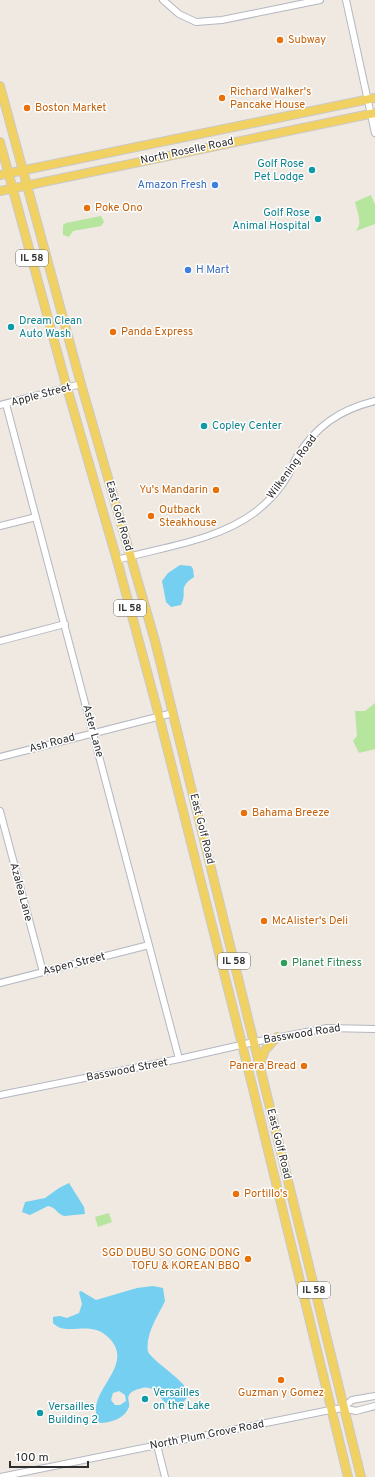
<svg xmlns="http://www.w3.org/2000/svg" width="375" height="1477" font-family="Overpass,sans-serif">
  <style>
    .green { fill: #b6e59e }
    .water { fill: #75cff0; fill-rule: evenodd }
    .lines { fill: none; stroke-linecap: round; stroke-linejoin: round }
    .minor-casing { stroke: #b4b7c1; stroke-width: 8 }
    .major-casing { stroke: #c9c9c9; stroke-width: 10 }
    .minor { stroke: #fff; stroke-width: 6 }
    .major { stroke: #f2d163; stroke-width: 8 }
    .food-dot { fill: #e8710a; stroke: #fff; stroke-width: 1.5 }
    .culture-dot { fill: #0f9aa8; stroke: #fff; stroke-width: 1.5 }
    .shop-dot { fill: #3f7fe0; stroke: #fff; stroke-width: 1.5 }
    .leisure-dot { fill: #2e9e5b; stroke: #fff; stroke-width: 1.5 }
    .labels { text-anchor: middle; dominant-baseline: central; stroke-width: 3; stroke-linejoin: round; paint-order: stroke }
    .shield { fill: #fff; stroke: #6d6d6d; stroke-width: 1 }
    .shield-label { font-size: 10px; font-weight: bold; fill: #2e2e2e }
    .food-label { font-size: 11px; fill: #c56008; stroke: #fff; text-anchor: start }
    .street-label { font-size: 11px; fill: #2e2e2e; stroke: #fff }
    .culture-label { font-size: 11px; fill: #0d838f; stroke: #fff; text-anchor: start }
    .shop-label { font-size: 11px; fill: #366cbe; stroke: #fff; text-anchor: end }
    .leisure-label { font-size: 11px; fill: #27864d; stroke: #fff; text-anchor: start }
  </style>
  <rect width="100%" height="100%" fill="#efe9e1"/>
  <path class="green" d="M371,195L375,205V224L356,231C363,222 357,212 355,202Z
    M101,216L104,222L101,226L73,231L69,237L63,235V225L66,223Z
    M375,703V749L359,753L353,741L357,736L355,711H365Z
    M109,1213L112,1222L98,1227L95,1217Z"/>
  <path class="water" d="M180,565L191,566L193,569L194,577C177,588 188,591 181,605L171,607L166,602L162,581L168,573Z
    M69,1183L84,1207L85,1214L64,1216C57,1214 56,1207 48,1206L30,1215L22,1212L25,1202L45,1198L59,1188Z
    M153,1286L163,1288L165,1301C158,1316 145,1334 148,1352C158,1366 187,1381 189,1395L181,1405C159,1412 162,1384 142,1388C138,1389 131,1391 129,1395C127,1399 130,1403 129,1407C125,1418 111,1423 100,1423L97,1420C96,1414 95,1408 97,1402C103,1381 131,1360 109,1338C90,1318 67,1338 53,1323V1317L60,1316L67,1318L79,1313L82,1304L79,1292L81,1291L96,1300L137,1288ZM119,1391L125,1395L126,1401L120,1405H115L111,1400L113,1393Z"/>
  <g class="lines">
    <defs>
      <path id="minor" d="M163,0L179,14L196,22L222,20L320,0
        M346,0L375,133
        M6,404L179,1059
        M0,405L81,384
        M0,526L36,517
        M117,560C162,547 216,541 254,513C267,503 279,491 287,477C291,471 293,464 296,458C316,426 339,410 375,401
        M0,641L65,624
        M0,757L173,713
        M0,811L43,972
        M0,983L149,945
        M0,1095L179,1059L254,1042L327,1028L375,1029
        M343,1408L352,1400L375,1396
        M157,1445L165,1477
        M0,1477L330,1410L343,1408L356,1411L375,1406"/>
      <path id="major" d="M0,86L81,384L155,641L361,1477
        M0,142L67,388L117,560L159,716L242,1044L348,1477
        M0,175L375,98
        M0,191L375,113
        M260,1064L265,1050L277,1037"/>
    </defs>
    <use href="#minor" class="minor-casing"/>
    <use href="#major" class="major-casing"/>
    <use href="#minor" class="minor"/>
    <use href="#major" class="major"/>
  </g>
  <g class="food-dot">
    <circle cx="280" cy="40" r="4"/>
    <circle cx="222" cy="98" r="4"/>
    <circle cx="27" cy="108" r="4"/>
    <circle cx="87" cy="208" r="4"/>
    <circle cx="113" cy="332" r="4"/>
    <circle cx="216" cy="490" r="4"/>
    <circle cx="151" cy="516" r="4"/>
    <circle cx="244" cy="813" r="4"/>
    <circle cx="264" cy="921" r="4"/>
    <circle cx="304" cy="1066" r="4"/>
    <circle cx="236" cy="1194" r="4"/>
    <circle cx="248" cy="1259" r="4"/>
    <circle cx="281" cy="1380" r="4"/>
  </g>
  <g class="culture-dot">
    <circle cx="312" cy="170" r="4"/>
    <circle cx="318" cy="219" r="4"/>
    <circle cx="11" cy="327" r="4"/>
    <circle cx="204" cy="426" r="4"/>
    <circle cx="145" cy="1399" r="4"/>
    <circle cx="40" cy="1413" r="4"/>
  </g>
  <g class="shop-dot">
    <circle cx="215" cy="185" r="4"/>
    <circle cx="188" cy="270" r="4"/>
  </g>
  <circle class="leisure-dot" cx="284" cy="963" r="4"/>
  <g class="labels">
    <g class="shield">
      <rect x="16" y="250" width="32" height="16" rx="3"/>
      <rect x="114" y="600" width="32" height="16" rx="3"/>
      <rect x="218" y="953" width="32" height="16" rx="3"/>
      <rect x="298" y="1282" width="32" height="16" rx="3"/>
    </g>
    <g class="shield-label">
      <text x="32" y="258">IL 58</text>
      <text x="130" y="608">IL 58</text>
      <text x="234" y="961">IL 58</text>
      <text x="314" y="1290">IL 58</text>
    </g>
    <g class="food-label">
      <text x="288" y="40">Subway</text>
      <text x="230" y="92">Richard Walker's<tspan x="230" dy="13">Pancake House</tspan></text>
      <text x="35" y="108">Boston Market</text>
      <text x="95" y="208">Poke Ono</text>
      <text x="121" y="332">Panda Express</text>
      <text x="208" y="490" text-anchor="end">Yu's Mandarin</text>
      <text x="159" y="510">Outback<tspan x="159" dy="13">Steakhouse</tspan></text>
      <text x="252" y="813">Bahama Breeze</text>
      <text x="272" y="921">McAlister's Deli</text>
      <text x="296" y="1066" text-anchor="end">Panera Bread</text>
      <text x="244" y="1194">Portillo's</text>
      <text x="240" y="1253" text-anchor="end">SGD DUBU SO GONG DONG<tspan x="240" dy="13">TOFU &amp; KOREAN BBQ</tspan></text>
      <text x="281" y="1393" text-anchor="middle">Guzman y Gomez</text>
    </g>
    <g class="street-label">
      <text transform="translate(187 151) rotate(-12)">North Roselle Road</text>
      <text transform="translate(41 395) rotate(-15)">Apple Street</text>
      <text transform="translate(292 467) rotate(-54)">Wilkening Road</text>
      <text transform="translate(119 516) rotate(74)">East Golf Road</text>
      <text transform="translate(93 731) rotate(75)">Aster Lane</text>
      <text transform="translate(52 743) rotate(-15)">Ash Road</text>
      <text transform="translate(202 829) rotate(76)">East Golf Road</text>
      <text transform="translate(21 892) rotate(75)">Azalea Lane</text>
      <text transform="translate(74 964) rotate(-14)">Aspen Street</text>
      <text transform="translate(302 1034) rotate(-9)">Basswood Road</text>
      <text transform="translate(127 1070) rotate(-11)">Basswood Street</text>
      <text transform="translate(279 1144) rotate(76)">East Golf Road</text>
      <text transform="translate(207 1435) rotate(-11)">North Plum Grove Road</text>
    </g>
    <g class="culture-label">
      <text x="304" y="164" text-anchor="end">Golf Rose<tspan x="304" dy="13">Pet Lodge</tspan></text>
      <text x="310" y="213" text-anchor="end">Golf Rose<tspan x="310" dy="13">Animal Hospital</tspan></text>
      <text x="19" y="321">Dream Clean<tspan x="19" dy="13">Auto Wash</tspan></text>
      <text x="212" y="426">Copley Center</text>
      <text x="153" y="1393">Versailles<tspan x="153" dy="13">on the Lake</tspan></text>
      <text x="48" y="1407">Versailles<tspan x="48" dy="13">Building 2</tspan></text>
    </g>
    <g class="shop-label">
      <text x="207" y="185">Amazon Fresh</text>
      <text x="196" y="270" text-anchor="start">H Mart</text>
    </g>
    <g class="leisure-label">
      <text x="292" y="963">Planet Fitness</text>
    </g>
  </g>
  <path d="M10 1461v6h78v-6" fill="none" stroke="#2e2e2e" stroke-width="2"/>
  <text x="16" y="1461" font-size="12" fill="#2e2e2e" stroke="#ffffff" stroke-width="3" paint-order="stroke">100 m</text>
</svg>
